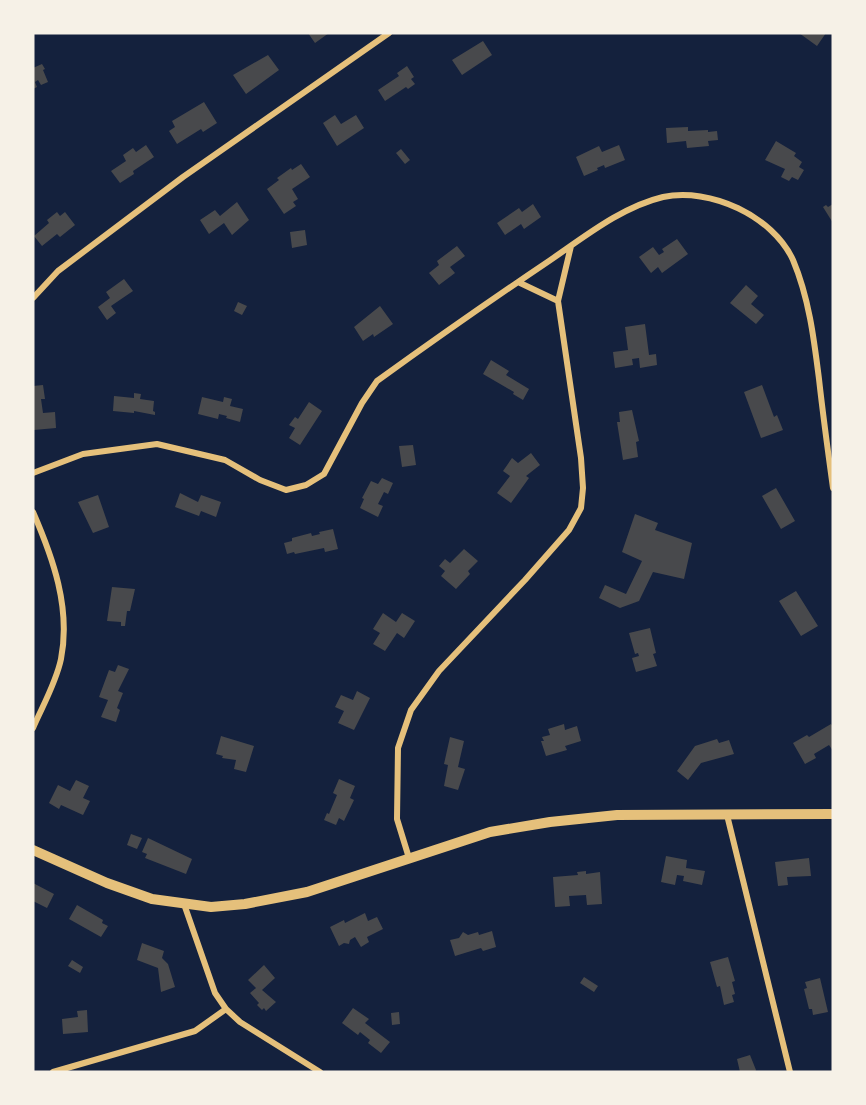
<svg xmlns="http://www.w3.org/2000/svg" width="866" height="1105" font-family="'Times New Roman',serif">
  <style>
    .building { fill: #48494c }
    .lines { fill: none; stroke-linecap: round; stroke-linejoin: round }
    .minor { stroke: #e5c07b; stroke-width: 6 }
    .secondary { stroke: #e5c07b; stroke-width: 10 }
  </style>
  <rect width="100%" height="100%" fill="#14213d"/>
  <path class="building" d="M308,33H329L315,43Z
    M799,33H826L817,46Z
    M483,41L492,55L462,75L452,60Z
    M268,55L279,70L246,94L233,75Z
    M42,64L45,69L43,70L48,82L41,85L38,80L35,82L37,87L33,89V68Z
    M407,66L414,77L411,79L415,84L408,89L406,87L385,101L378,90L399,76L397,73Z
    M204,102L217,123L203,132L201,129L177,144L169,131L175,127L172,121Z
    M335,115L341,124L356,115L364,128L337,146L323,123Z
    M688,127V131L708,130V132L717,131L718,140L708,141L709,146L687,148L686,141L667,143L666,128Z
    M776,141L796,153L794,156L802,162L799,167L804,170L798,180L792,177L789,181L781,177L785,169L765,160Z
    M146,145L154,157L133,171L134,174L120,183L111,171L126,161L123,155L133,148L136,152Z
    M619,145L625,160L605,168L604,165L597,168L598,170L584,176L576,157L599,146L602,152Z
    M401,149L410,160L405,164L396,153Z
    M301,164L310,177L292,189L298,199L293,202L296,206L284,214L267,189L279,180L277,178L291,168L292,170Z
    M237,202L249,220L232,235L224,223L209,234L200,220L215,210L220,216Z
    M533,204L541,217L524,229L521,224L505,235L497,223L519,208L522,212Z
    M833,204V223L823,207L826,205L828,207Z
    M57,212L60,216L65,212L75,225L60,237L57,234L42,246L34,236L49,223L47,220Z
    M305,230L307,245L292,248L290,232Z
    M677,239L688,254L662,273L658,267L651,273L639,257L653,247L659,255L664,252L662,249Z
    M457,246L465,256L450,267L455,273L439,285L429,273L439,265L437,261Z
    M124,279L133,291L111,306L116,313L107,320L98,307L110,298L106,292Z
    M746,285L758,296L751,304L764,315L756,324L730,303Z
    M238,302L247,306L242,315L234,311Z
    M380,306L393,324L374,337L373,334L363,341L354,327Z
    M645,324L649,355L656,354L657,365L640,368L639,358L632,359L633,365L615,368L613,352L628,350L625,327Z
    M491,360L509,371L506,375L529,389L523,400L513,394L514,392L483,374Z
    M43,385L45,399H41L43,413L55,412L56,428L34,430L33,386Z
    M762,385L774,417L777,415L783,430L761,438L744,392Z
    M134,393L141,394L140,399L154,401L153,411L155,412V415L134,411V413L113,411L114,396L134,398Z
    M202,397L223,402L224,397L232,399L230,406L243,409L240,422L226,418L227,416L219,414L218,419L198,414Z
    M309,402L322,411L300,445L289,438L295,428L289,425L295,417L298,419Z
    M632,410L639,441L636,442L638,457L623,460L617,422H620L619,412Z
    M413,445L416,465L402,467L399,446Z
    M531,453L540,465L526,476L529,478L511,503L497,493L510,476L503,471L512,458L518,463Z
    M382,478L393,483L388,494L384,492L378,504L383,506L378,517L360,508L364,499L362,498L371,481L378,484Z
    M776,488L795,521L781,529L762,496Z
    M180,493L198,502L201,495L221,502L216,517L201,511L199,516L175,507Z
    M98,495L109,527L93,533L78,502Z
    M635,514L658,523L655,530L692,543L684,579L653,572L639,601L620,608L599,598L605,585L626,594L642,561L622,552Z
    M333,529L338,549L325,552L324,548L295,554L294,552L287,554L284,543L292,541V538L311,533L312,536L320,534L319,532Z
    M464,549L478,561L468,571L470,574L456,589L441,576L445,571L439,566L445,559L450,563Z
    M112,587L135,589L130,611H127L125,626H121V622L107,621Z
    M796,591L818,626L801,636L779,601Z
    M383,613L396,622L402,613L415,621L404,638L397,633L385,651L373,644L380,633L373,629Z
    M650,628L656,653L653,654L657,666L636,672L632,658L639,656L638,653L635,654L629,633Z
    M118,665L129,669L118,691L123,693L117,708L120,710L116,722L101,717L108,700L99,697L109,670L115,672Z
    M357,691L370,698L354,730L338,723L344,711L335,707L341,695L353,700Z
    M564,724L565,730L577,726L581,741L565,746L567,750L546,756L541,741H544L542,737L550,735L548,729Z
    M831,724L833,727V751L829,745L814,754L816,758L805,764L793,743L807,735L809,737Z
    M221,736L254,746L246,772L234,769L236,760L222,758L223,756L216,754Z
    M450,737L464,741L458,767L465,769L458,790L444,786L448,765L444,764Z
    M717,739L719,743L729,740L734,754L701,763L688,780L677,771L695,746Z
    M339,779L355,786L350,798L354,800L344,821L339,818L336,825L324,820L327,813L329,814L337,795L333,793Z
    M76,780L89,786L83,798L90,801L83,815L61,805L59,809L49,803L58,785L70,791Z
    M131,834L142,838L137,849L127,845Z
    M148,838L192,859L186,874L145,858L147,854L142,852Z
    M666,856L687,860L686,868L705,871L702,885L683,881L684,876L677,875L675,885L661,882Z
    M809,858L811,876L787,877L788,885L778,886L775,862Z
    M586,871V874L600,872L602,904L587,905L586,895L569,896L570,906L555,907L553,877L578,875L577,872Z
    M33,883L54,894L47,908L33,901Z
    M77,905L103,920L102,923L108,926L101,937L69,919Z
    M365,913L368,921L377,917L383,929L367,937L369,942L361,947L355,937L350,940L349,944L344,943L339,946L330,927L344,920L345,923Z
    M492,931L496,947L483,951L481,948L455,956L450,940L459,938L463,932L468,935L478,932L479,935Z
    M142,943L164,951L162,958L168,964L175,987L161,992L158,968L137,960Z
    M728,957L735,981L732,982L735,994L732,995L734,1002L724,1005L720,986L717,987L710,962Z
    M72,960L83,967L80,973L68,966Z
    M264,965L275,978L262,990L276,1002L266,1011L264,1008L262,1010L257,1005L259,1003L250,993L256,988L248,980Z
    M584,977L598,986L594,992L580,983Z
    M820,978L828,1012L813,1015L812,1009H809L804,989L807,988L805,982Z
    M353,1008L369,1019L365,1023L390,1042L381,1053L368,1043L370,1040L360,1032L358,1035L342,1023Z
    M87,1010L88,1032L63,1034L62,1019L78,1017L77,1011Z
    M399,1012L400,1024L392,1025L391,1013Z
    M750,1055L756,1070L755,1072H740L737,1059Z"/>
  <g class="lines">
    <path class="minor" d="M518,282L558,301
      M33,298L58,271L183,177L389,33
      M33,473L83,454L157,444L225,460L260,480L286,490L306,485L324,474L362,403L377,381C434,340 491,300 549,261C583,238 621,207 663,197C710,187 773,216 793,260C809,298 814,339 819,379C823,415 828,452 833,488
      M33,512C53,558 71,608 61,659C56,683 42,707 33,728
      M727,815L790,1072
      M409,858L397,819L398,748L411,710L439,671L525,580L569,530L581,508L583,488L581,458L558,301L571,246
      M184,904L215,993L226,1009L240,1022L320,1072
      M53,1072L195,1031L226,1009"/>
    <path class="secondary" d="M33,850L107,883L152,899L211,907L245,904L307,892L490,832L550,822L617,815L833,814"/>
  </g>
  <rect width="866" height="1105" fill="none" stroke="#f6f1e7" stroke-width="69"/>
</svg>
